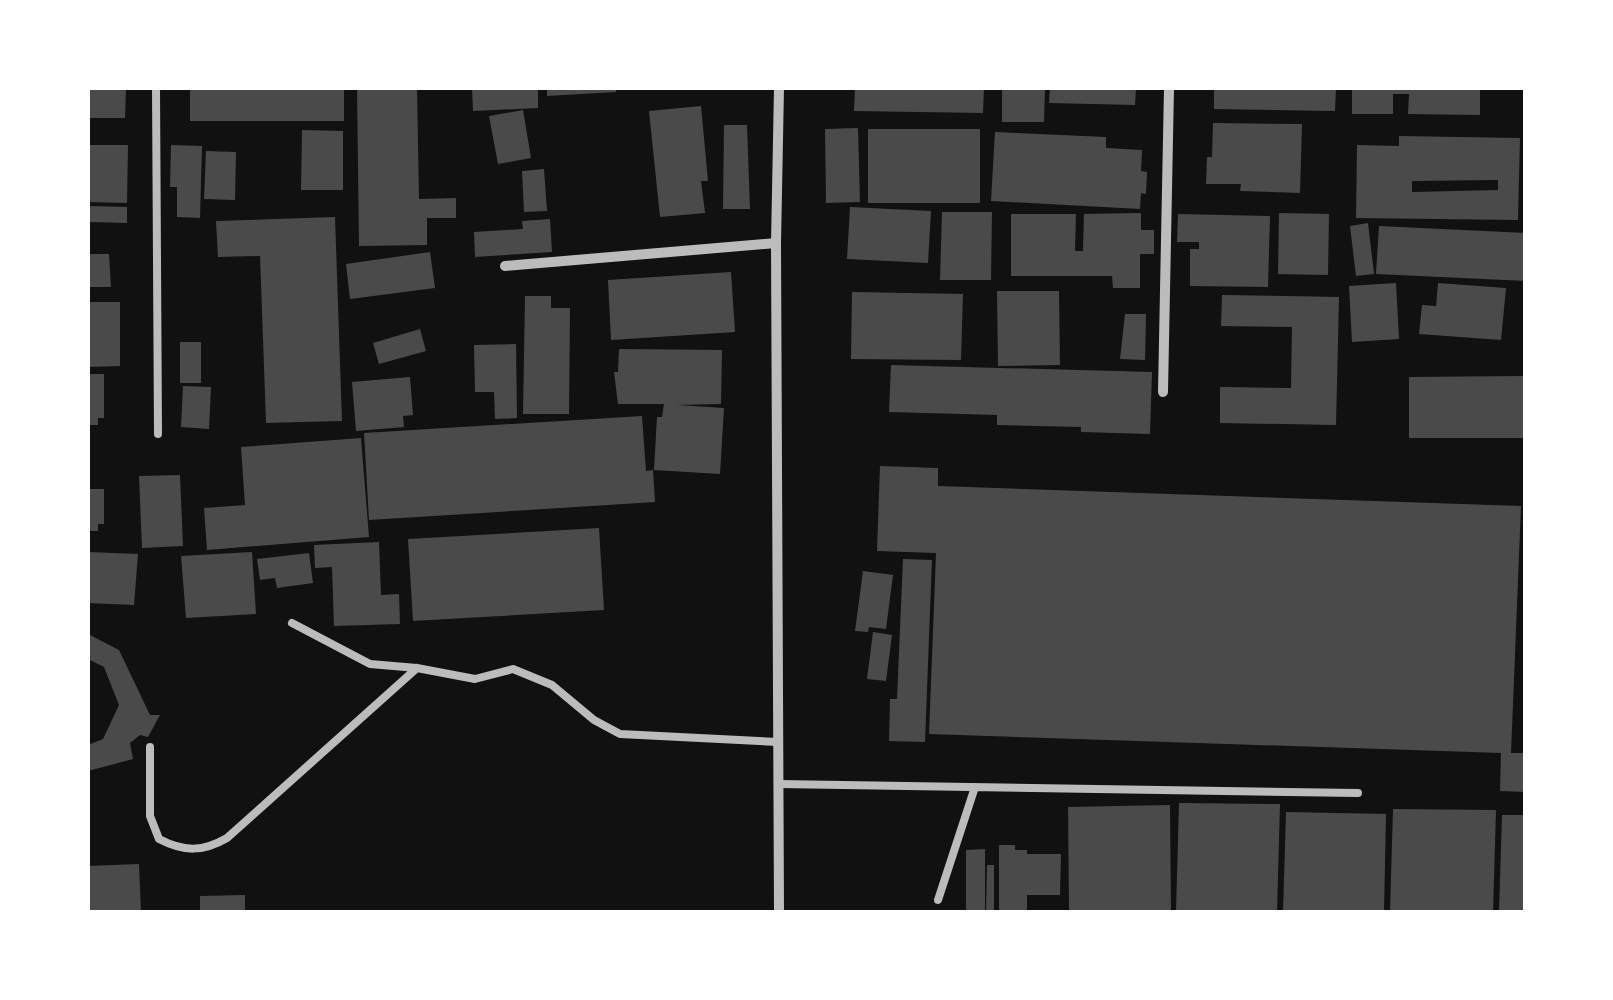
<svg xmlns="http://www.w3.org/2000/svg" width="1613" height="1000" font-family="Rubik,sans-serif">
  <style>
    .building { fill: #4a4a4a; fill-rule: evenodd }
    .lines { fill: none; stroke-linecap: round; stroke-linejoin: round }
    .service { stroke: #bcbcbc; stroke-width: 8 }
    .minor { stroke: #bcbcbc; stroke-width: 10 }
  </style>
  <rect width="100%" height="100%" fill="#111"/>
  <path class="building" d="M88,88H126L125,118H88Z
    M190,88H344V121H190Z
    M357,88H417L419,199L456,198V218H427V245L359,246Z
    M472,88H538V108L473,111Z
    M547,88H616V92L547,96Z
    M855,88H984L983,113L854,111Z
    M1002,88H1045L1044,122H1002Z
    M1050,88H1136L1135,105L1049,103Z
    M1214,88H1336L1335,111L1214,109Z
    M1352,88H1480V115L1408,114L1409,94H1393V114H1352Z
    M701,106L708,181H701L705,213L660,217L649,111Z
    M523,110L531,158L498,164L489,116Z
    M1213,123L1302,124L1300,193L1240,191L1241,184H1206L1207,157H1212Z
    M724,125H747L750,209H723Z
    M858,128L860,202L826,203L825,129Z
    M868,129H980V203H868Z
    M302,130L343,131V190H301Z
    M995,132L1106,137V148L1142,150L1141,171L1147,172L1146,194L1141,193L1140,209L991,201Z
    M1399,136L1520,138L1518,220L1356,218L1357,145L1399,146ZM1498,180V190L1412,192V181Z
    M88,145H128L127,203L88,202Z
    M171,145L202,146L200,218L177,217V187H170Z
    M206,151L236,152L235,200L204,199Z
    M544,169L547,211L524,212L522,171Z
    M88,206L127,207V223L88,222Z
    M850,207L931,211L928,263L847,259Z
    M942,212H992L991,280H940Z
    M1141,213V230H1154V254H1140V288H1113L1112,276H1011V214H1076L1075,251H1083L1084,214Z
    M1279,213L1329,214L1328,275L1278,274Z
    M1178,214L1270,216L1268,287L1190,286V249H1199V242H1177Z
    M335,217L342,421L266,423L260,256L218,257L216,221Z
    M550,219L552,252L475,257L474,232L523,229L522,221Z
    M1368,223L1374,274L1356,276L1350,226Z
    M1379,226L1526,233V281L1376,274Z
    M430,252L435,288L350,299L346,264Z
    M88,254H109L111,287H88Z
    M731,272L735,332L611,340L608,280Z
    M1396,283L1399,339L1352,342L1349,286Z
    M1438,283L1506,288L1501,340L1419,334L1422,305L1436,306Z
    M997,291H1059L1060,365L998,366Z
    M852,292L963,294L961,360L851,359Z
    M1222,295L1339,297L1336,425L1220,423V387L1291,388L1292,327L1221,326Z
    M525,296H551V308H570L569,414H523Z
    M88,302H120V366L88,367Z
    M1125,314H1146L1145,360L1120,359Z
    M420,329L426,351L379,364L373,343Z
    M180,342H201V383H180Z
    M516,344L517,418L495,419L494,392H475L474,345Z
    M619,349L722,350L721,404L677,405L724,408L720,474L654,470L657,417H662L664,404H618L614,372H618Z
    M891,365L1152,372L1150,434L1081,432V427L997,425V415L889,412Z
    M88,374H104V418H98V425H88Z
    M1526,376V438H1409V377Z
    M410,377L413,415L403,416L404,427L356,431L352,382Z
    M183,386L211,387L209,429L181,427Z
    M642,416L646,471L653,470L655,502L369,520L364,433Z
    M361,438L369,537L207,550L204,508L245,505L241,447Z
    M880,466L938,468V486L1521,506L1511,753H1526V792L1500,791L1501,753L929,734L936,553L877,551Z
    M180,475L183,546L142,548L139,476Z
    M88,489H104V524H98V531H88Z
    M599,528L604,610L413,621L408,539Z
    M379,542L381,595L399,594L400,624L334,626L332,567L315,568L314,545Z
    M88,552L138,554L134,605L88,603Z
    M252,552L256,614L186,618L181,556Z
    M309,553L313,583L277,588L275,578L260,580L257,559Z
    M903,559L932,560L925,742L889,741L890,699H897Z
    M863,571L893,575L886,629L869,627L868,632L855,631Z
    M873,632L892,635L886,681L867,679Z
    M88,634L119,650L150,715H160L148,737L140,735L130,743L133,759L88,771V745L103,739L119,705L104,667L88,659Z
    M1179,803L1280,804L1277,912H1176Z
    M1170,805L1171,912H1069L1068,807Z
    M1393,809L1496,810L1493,912H1390Z
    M1286,812L1386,814L1384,912H1283Z
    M1502,815H1526V912H1499Z
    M999,845H1015V850H1027V854H1061L1060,895H1027V912H999Z
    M985,849V912H966V850Z
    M139,864L141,912H88V866Z
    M987,865H994V912H986Z
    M245,895V912H200V896Z"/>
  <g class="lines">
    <path class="service" d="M156,88L158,434
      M292,623L370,664L417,668L475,679L513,669L552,685L594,720L620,734L778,742
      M150,747V816L159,839C184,852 203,852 227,838L417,668
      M779,784L1358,793
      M938,900L975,787"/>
    <path class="minor" d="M779,88L776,243L779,912
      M505,266L776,243
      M1163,392L1169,88"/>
  </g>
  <rect width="1613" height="1000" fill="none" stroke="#ffffff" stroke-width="180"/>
</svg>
